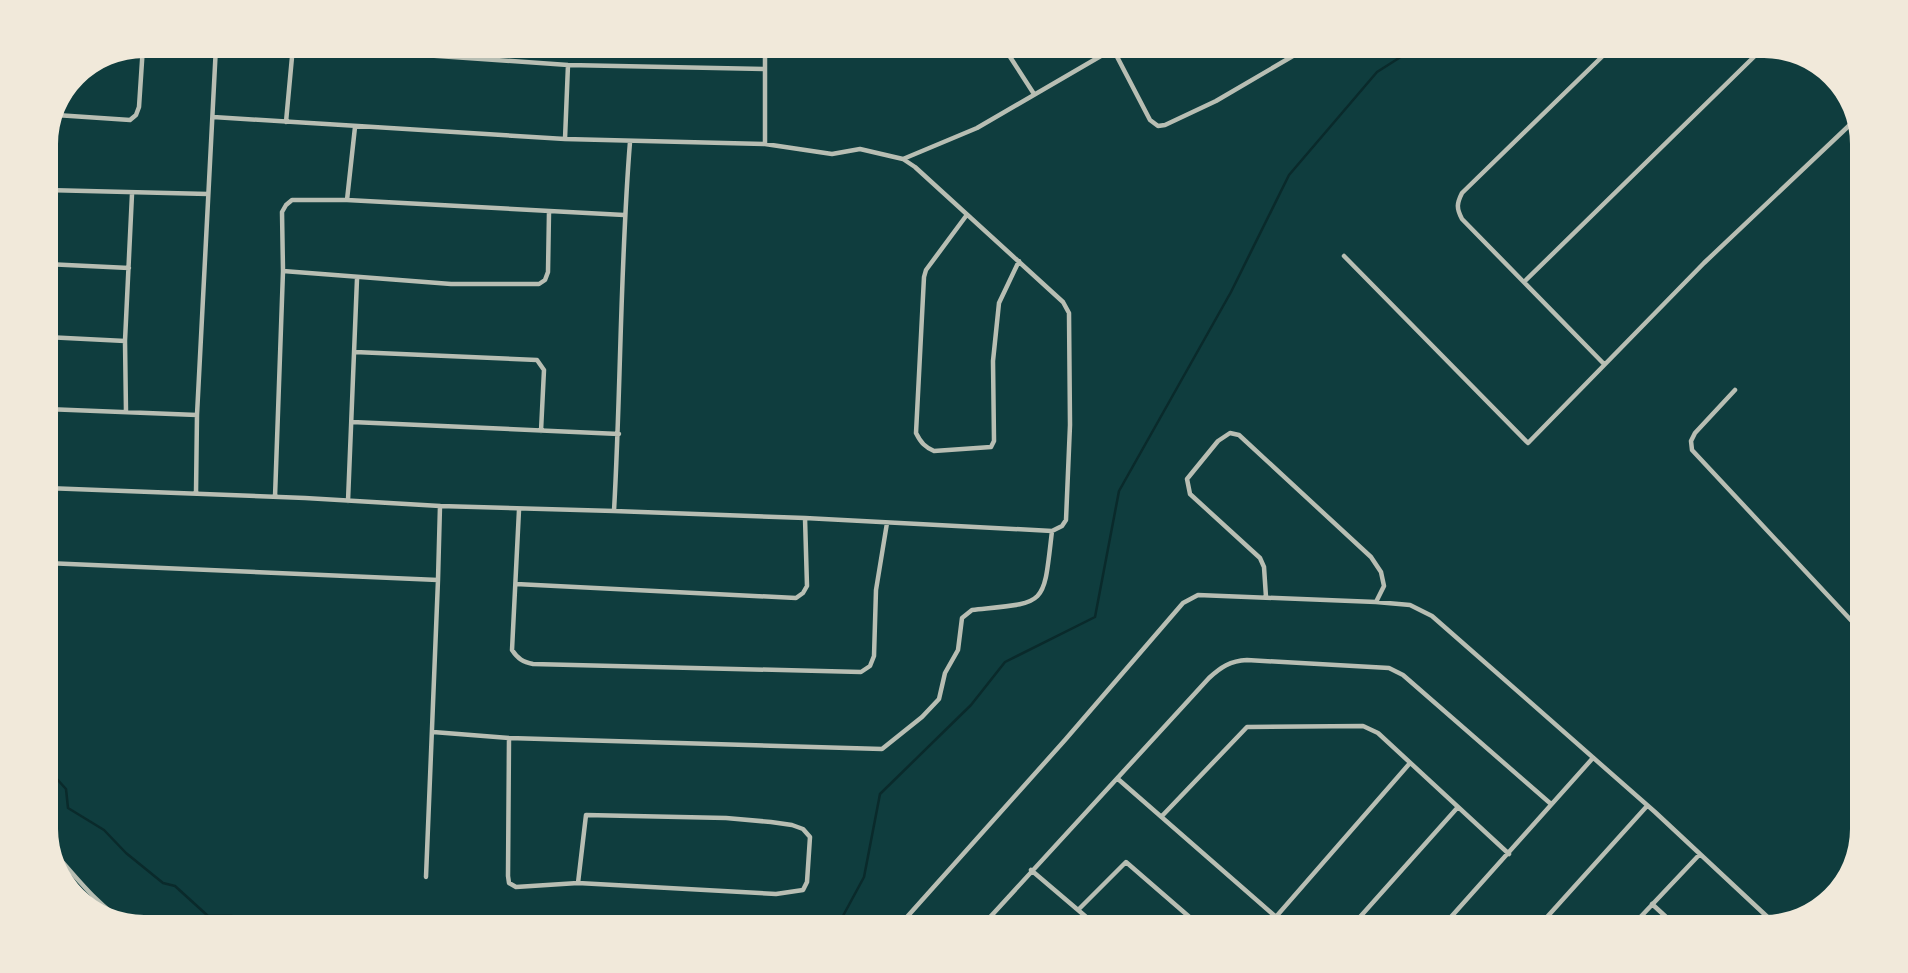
<svg xmlns="http://www.w3.org/2000/svg" width="1908" height="973" font-family="Cabin,sans-serif">
  <style>
    .lines { fill: none; stroke-linecap: round; stroke-linejoin: round }
    .stream { stroke: #0a2a2b; stroke-width: 2.5 }
    .minor { stroke: #b8beb3; stroke-width: 4.5 }
  </style>
  <rect width="100%" height="100%" fill="#0f3d3e"/>
  <g class="lines">
    <path class="stream" d="M46,767L66,789L68,808L104,830L126,853L163,883L175,886L208,916H232L250,927
      M837,927L864,877L880,794L971,705L1005,662L1095,617L1119,491L1231,292L1289,175L1377,72L1418,46"/>
    <path class="minor" d="M165,46L216,47
      M293,46L568,65L765,69
      M1003,46L1034,94
      M1113,49L1150,120L1158,126L1165,125L1216,101L1310,46
      M56,115L130,120L136,115L139,107L143,46
      M213,117L565,139L765,144L832,154L860,149L890,156L903,159L915,167L1063,302L1069,313L1070,425L1066,520L1062,526L1052,531L805,518L614,511C621,388 620,265 630,142
      M286,122L293,46
      M355,127L347,200L624,215
      M565,139L568,65
      M765,144V46
      M903,159L977,128L1118,46
      M46,190L208,194
      M347,200H292L286,205L282,212L283,271L451,284H539L545,280L548,272L549,212
      M966,216L926,270L924,277L916,433C921,443 925,447 934,451L991,447L994,441L993,361L999,303L1019,261
      M1344,256L1528,443L1704,263L1856,119
      M46,264L129,268
      M1525,281L1765,46
      M46,337L125,341
      M355,352L537,360L544,370L541,431
      M1604,364L1462,219C1456,208 1457,203 1462,193L1613,46
      M1735,390L1695,433L1691,441L1692,450L1862,632
      M46,409L197,415
      M126,412L125,341L132,194
      M352,422L619,434
      M46,488L305,498L440,506L438,580L46,563
      M196,493L197,415L216,46
      M275,497L283,271
      M348,501L357,279
      M440,506L614,511
      M519,510L512,650C518,659 523,662 533,664L861,672L870,666L874,656L876,590L887,523
      M516,584L796,598L803,593L807,586L805,518
      M1266,597L1264,567L1260,558L1190,494L1187,479L1218,441L1230,433L1239,435L1371,557L1381,572L1384,586L1376,602
      M433,732L509,738L882,749L922,717L939,699L945,673L958,650L962,618L972,610C1048,602 1043,608 1052,531
      M509,738L508,876L509,883L516,887L578,883L586,815L726,818L771,822L792,825L803,829L810,837L807,882L803,890L776,894L578,883
      M1118,779L1276,917
      M1162,816L1247,727L1363,726L1378,733L1509,854
      M50,848C73,873 98,907 128,924
      M1031,870L1098,927
      M426,877L438,580
      M1652,904L1677,927
      M1078,910L1126,862L1201,927
      M898,927L1065,740L1183,603L1198,595L1376,602L1410,605L1432,616L1655,812L1775,924
      M981,927L1209,678C1221,667 1230,661 1247,660L1389,668L1403,675L1551,804
      M1267,927L1410,763
      M1351,927L1458,807
      M1442,927L1592,759
      M1538,927L1647,806
      M1631,927L1699,855"/>
  </g>
  <path d="M0 0H1908V973H0ZM144 58H1764A86 86 0 0 1 1850 144V829A86 86 0 0 1 1764 915H144A86 86 0 0 1 58 829V144A86 86 0 0 1 144 58Z" fill="#f1e9da" fill-rule="evenodd"/>
</svg>
